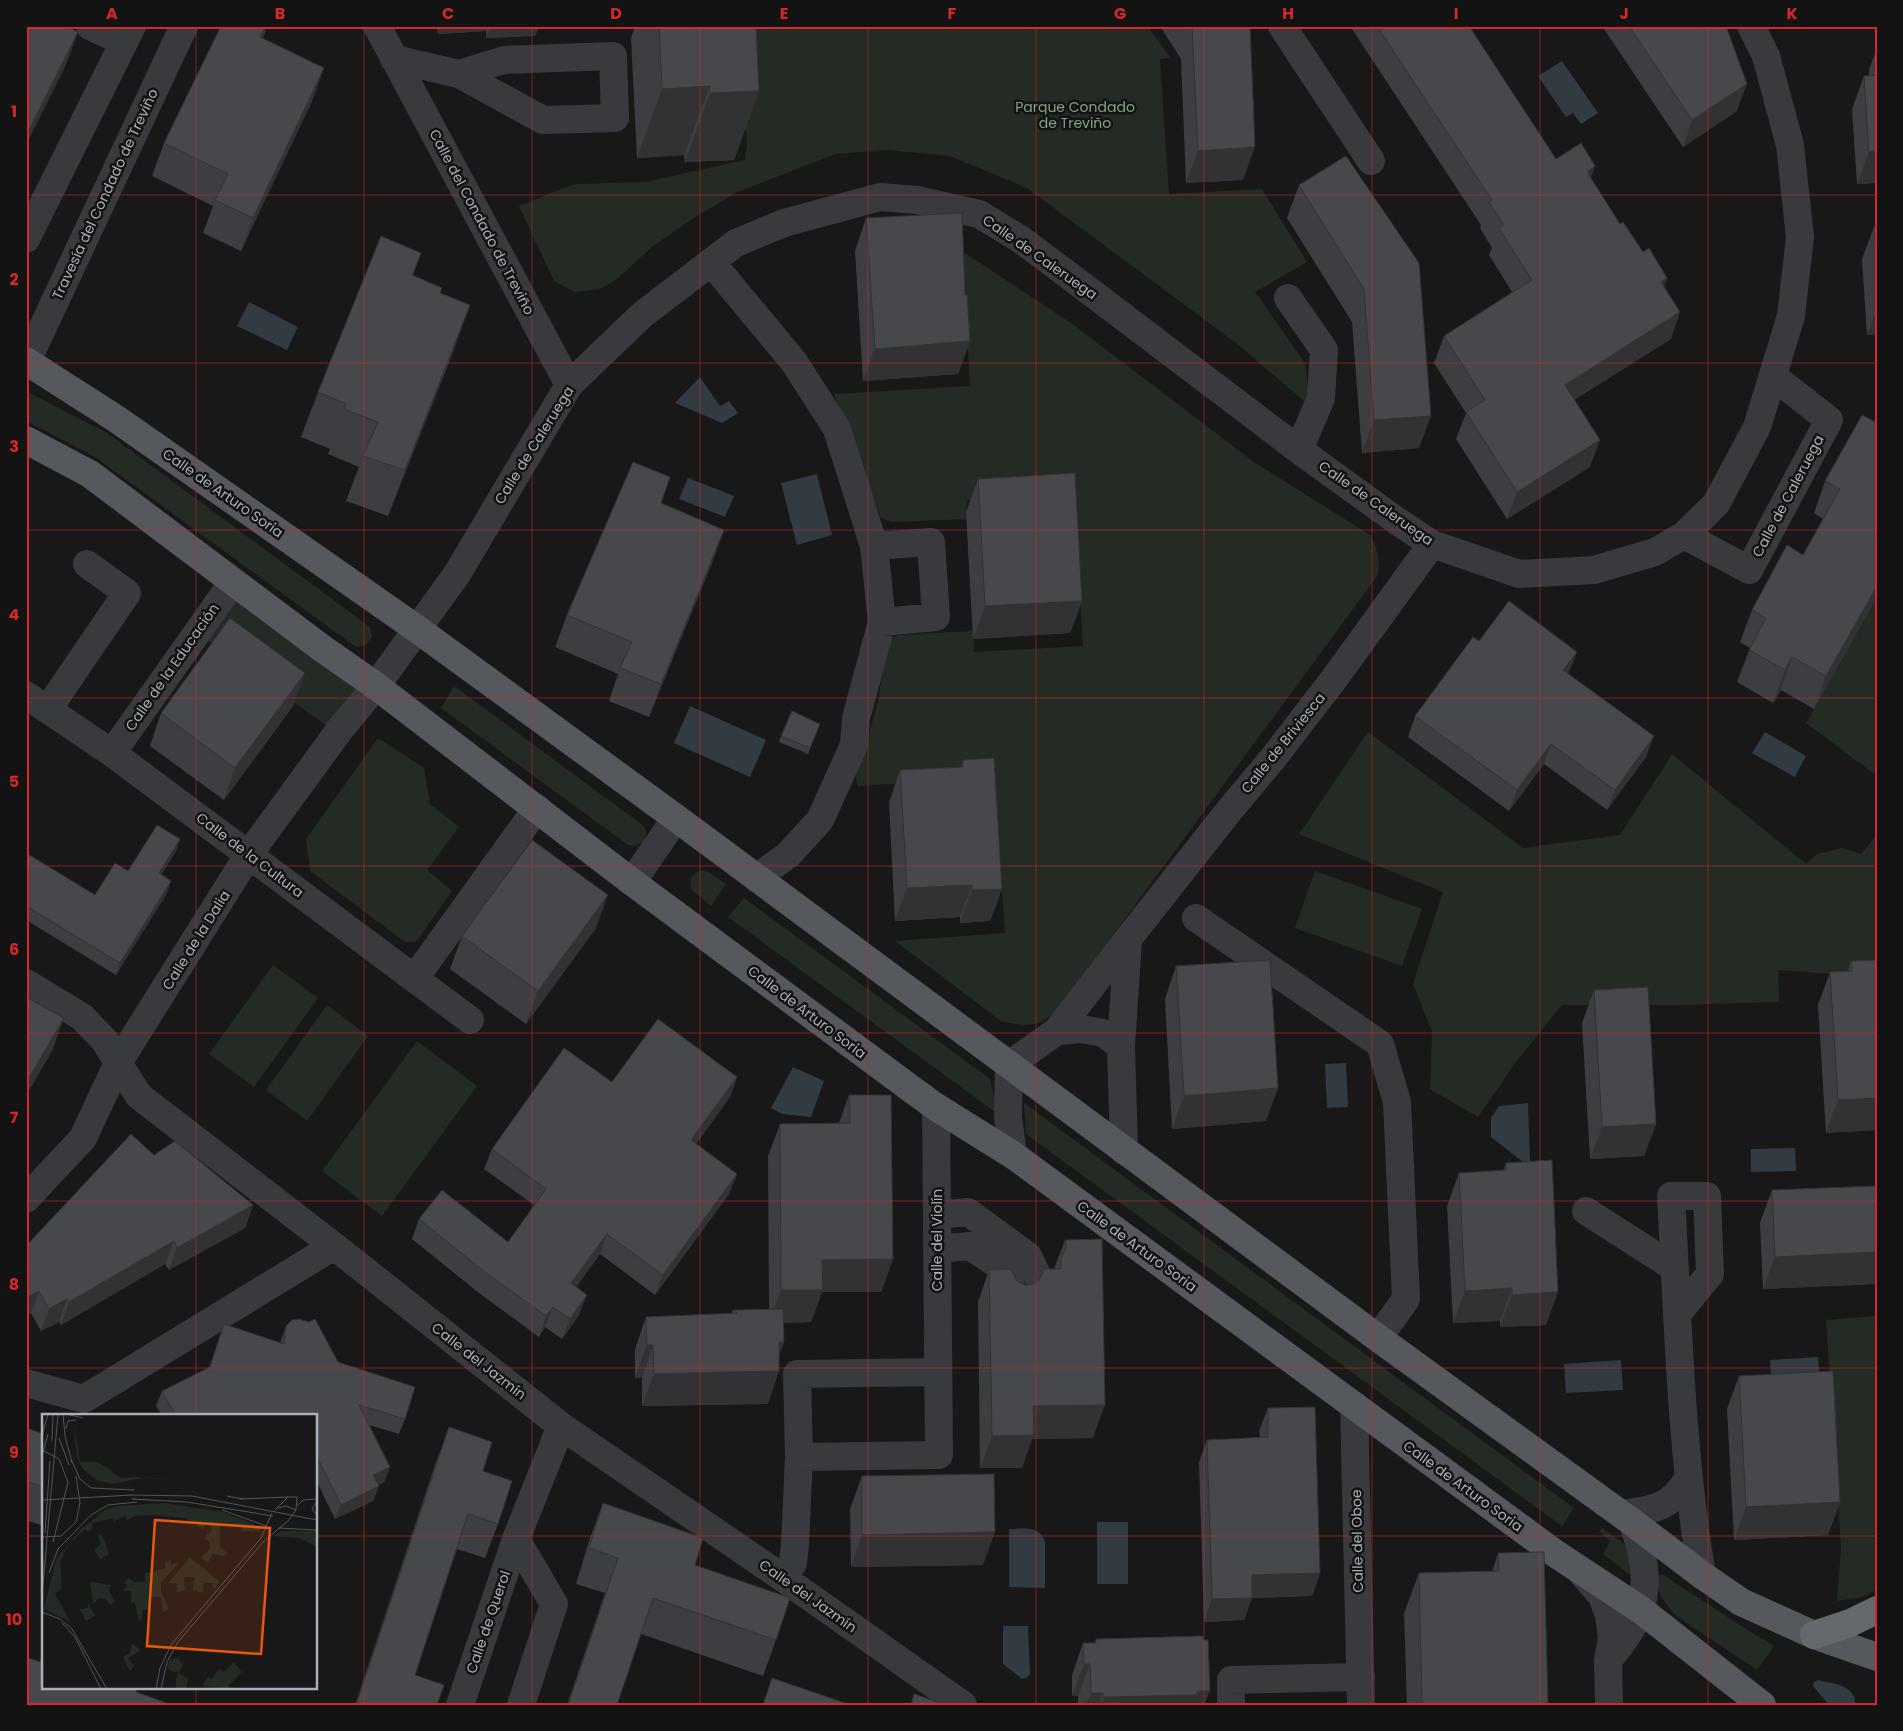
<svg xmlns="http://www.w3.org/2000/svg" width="1903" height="1731" font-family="Poppins,sans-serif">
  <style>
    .green { fill: #242b24 }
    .water { fill: #323b41 }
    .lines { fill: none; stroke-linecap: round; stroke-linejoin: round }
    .minor { stroke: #393a3e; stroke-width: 28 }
    .major { stroke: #55585d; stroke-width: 28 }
    .highway { stroke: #65696e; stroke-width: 28 }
    .wall { fill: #3d3e41 }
    .shaded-wall { fill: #323235 }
    .building { fill: #47484c; stroke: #323235 }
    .grid { fill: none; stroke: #d62828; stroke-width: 1; stroke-opacity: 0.55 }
    .labels { text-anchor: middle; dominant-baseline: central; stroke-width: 5; stroke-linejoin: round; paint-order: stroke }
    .park-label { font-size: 14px; fill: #85a084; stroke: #131314 }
    .street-label { font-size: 14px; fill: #abb0b8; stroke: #131314 }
    .inset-road { fill: none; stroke: #535559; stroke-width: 1 }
    .view { fill: #e8590c; fill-opacity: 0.15; stroke: #e8590c; stroke-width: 2.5 }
    .inset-edge { fill: none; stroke: #abb0b8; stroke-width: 2.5 }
    .neatline { fill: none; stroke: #d62828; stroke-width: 2 }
    .grid-label { font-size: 16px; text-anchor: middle; font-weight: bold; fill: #d62828 }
  </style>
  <rect width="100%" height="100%" fill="#181819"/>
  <path class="green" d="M738,26H1147L1171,58L1160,59L1169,194L1262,189L1307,262L1255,292L1305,363L1311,407L1236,343L1027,188L950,156L887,150L835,154L735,193L694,218L653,246L617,279L600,289L575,292L554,281L519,206L566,187L578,184L645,182L745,160L747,145Z
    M962,251L1071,323L1254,462L1370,535C1378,549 1380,559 1378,575L1077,984C1051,1016 1046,1033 1001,1021L895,941L1005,933L994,778L857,786L856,775L869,734L878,701L887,649L890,640L898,635L973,631L974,652L1083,646L1074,493L967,500L966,519L892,522L881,518L834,394L970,386Z
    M26,391L107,433L370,627L372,637L366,645L356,647L95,457L26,421Z
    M1877,597V776L1806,723Z
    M233,598L360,688L330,728L205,639Z
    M454,686L644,826L646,831L645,841L635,846L628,845L441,708Z
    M1368,732L1523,848L1620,835L1672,754L1806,864L1817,854L1842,848L1861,854L1877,835V977L1778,970L1779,1002L1674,1005H1562L1513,1066L1478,1117L1430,1089L1432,1031L1413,984L1443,892L1299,834Z
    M378,738L424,768L430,804L459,827L427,870L452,891L416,942H405L310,871L306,839Z
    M701,870L710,873L726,884L711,906L691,889C689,879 693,874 701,870Z
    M1315,871L1422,909L1402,966L1295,928Z
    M744,898L990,1079L998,1114L728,917Z
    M273,965L318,998L254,1087L209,1054Z
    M327,1005L368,1036L307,1121L266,1090Z
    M417,1041L477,1086L382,1216L322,1171Z
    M1024,1103L1574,1508L1562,1526L1026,1134Z
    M1877,1316V1590L1862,1597L1837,1601L1841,1548L1826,1320Z
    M1602,1528L1630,1548L1633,1577L1603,1554L1610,1541L1599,1532Z
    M1662,1574L1746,1629L1774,1646L1757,1670L1675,1615L1662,1598L1655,1585V1577Z"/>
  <path class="water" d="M1562,61L1598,113L1581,124L1573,113L1566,117L1538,76Z
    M249,302L298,327L287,350L237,326Z
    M700,377L720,406L729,401L738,413L722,423L675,403Z
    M817,474L832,535L797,545L781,483Z
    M688,478L734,496L725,517L679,499Z
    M690,706L766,740L750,777L674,743Z
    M1765,732L1806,756L1795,777L1752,753Z
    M1346,1063L1348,1107L1327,1108L1325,1064Z
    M793,1067L824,1081L811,1117L782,1114L771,1108Z
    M1528,1103L1530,1161L1523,1162L1491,1137V1118L1499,1106Z
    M1795,1148L1796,1171L1751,1172V1149Z
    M1818,1357L1820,1384L1772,1388L1770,1360Z
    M1621,1360L1623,1390L1566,1393L1564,1364Z
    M1097,1522H1128V1584H1097Z
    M1009,1529C1022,1529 1039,1525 1045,1541V1588L1009,1587Z
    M1003,1626H1028L1030,1674L1026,1678L1022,1679L1003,1664Z
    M1818,1680C1833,1684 1856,1684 1855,1705H1829L1813,1686L1814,1682Z"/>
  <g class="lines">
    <path class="minor" d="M90,26L124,42
      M377,26L569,385
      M1282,26L1371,161
      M394,59L459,74L504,60L613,56L615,118L543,120L459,74
      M26,239L132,26
      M711,262L794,362L837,429L874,546L882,622L856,718L854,745L820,820L788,855L756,878
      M1288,298L1324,350L1321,398L1299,450
      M27,361L184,26
      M1684,535L1749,570L1829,420L1773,376
      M874,546L931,542L936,617L882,622
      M26,695L112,753L470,1020
      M48,709L127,593L87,564
      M112,753L233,582
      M632,882L676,818
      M1196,918L1380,1044L1397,1102L1406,1299L1378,1338
      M415,978L537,808
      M26,983L82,1017L105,1041L118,1063L139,1096L334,1246L561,1426L783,1578L963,1705
      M1057,1031L1082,1029L1103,1033L1121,1046
      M1124,1151L1121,1046L1128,939
      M1013,1155L1008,1117L1009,1065L1057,1031L1128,939L1228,812L1274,757L1334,679L1432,544
      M26,1199L83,1138L118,1063L249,854L341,728L376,686L457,574L569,385L642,315L736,243L784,223L880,197L917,200L979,214L1020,239L1059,268L1299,450L1397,521L1432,544L1519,574L1594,570L1655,552L1684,535L1716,504L1757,427L1791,316L1800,237L1790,145L1766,56L1751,26
      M1586,1211L1675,1268
      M937,1215L968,1212L1028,1256L1039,1279
      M937,1249L970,1246L1006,1270L1016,1302
      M1677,1314L1710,1274L1707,1196H1671C1678,1322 1681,1452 1702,1575
      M26,1383L84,1399L334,1246
      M1354,1405L1361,1705
      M799,1457L939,1455L936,1107
      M1622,1514C1655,1509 1669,1509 1688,1479
      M516,1539L554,1604L521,1705
      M1582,1573L1602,1596L1609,1615L1612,1638L1608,1660L1609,1705
      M783,1578L793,1563L795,1544L799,1457L797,1374L938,1372
      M1608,1660C1618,1649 1638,1622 1641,1608C1649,1578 1643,1550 1632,1522
      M460,1705L516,1539L561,1426
      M1231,1705V1680L1361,1677"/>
    <path class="major" d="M26,361L115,418L417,629L676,818L1378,1338L1632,1522L1702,1575L1741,1602L1814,1635L1877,1657
      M26,440L90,474L323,649L376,686L632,882L914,1091L936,1107L1013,1155L1556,1554L1641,1610L1762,1705"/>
    <path class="highway" d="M1814,1635L1850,1623L1877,1610"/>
  </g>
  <path class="wall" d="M437,26H539L535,36L486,38V31L438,34Z
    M635,26H756L759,91L734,160L685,162L684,155L637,158L631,38Z
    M1160,26H1250L1243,180L1186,183L1181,59Z
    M1350,26H1469L1556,159L1591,179L1620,224L1643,252L1667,278L1664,286L1671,339L1574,400L1590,467L1507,519L1456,439L1466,413L1434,363L1444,336L1512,292L1489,255L1492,248L1480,228L1481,225Z
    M1602,26H1726L1737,111L1683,147Z
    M263,39L324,68L312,101L241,251L203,233L213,206L152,176L164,143Z
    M1877,48V196L1876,183L1857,184L1852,109L1864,76H1869V70Z
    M1346,156L1419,448L1362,453L1352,322L1287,218L1299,185Z
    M866,218L965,295L970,341L958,374L863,381L855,251Z
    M1877,226V334L1867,335L1862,259L1874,227Z
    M421,253L413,276L440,293L454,350L388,516L346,501L359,467L328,454L330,449L301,437L318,392Z
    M1877,423V597L1814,709L1781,690L1773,703L1737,682L1750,648L1740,642L1752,610L1803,555L1823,519L1814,513L1825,481Z
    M978,479L1082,601L1070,633L973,639L966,512Z
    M661,503L724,530L712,563L649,717L609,701L618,674L555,647L567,615Z
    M1479,641L1577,652L1568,674L1646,757L1607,810L1544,764L1509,811L1408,737L1415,716Z
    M305,673L293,706L224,800L150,746L161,713Z
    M820,724L808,754L779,742L781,736Z
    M963,760L1002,889L990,921L960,923V917L895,921L889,803L900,770L961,767Z
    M176,851L161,875L167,893L116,975L26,920V853L95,895L128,871Z
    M596,928L526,1024L450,969L462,936Z
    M1877,960V1130L1826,1133L1818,1005L1830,972L1848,971L1851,961Z
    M1176,966L1266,1121L1172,1129L1165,999Z
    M1594,990L1656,1124L1644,1156L1590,1159L1582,1023Z
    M737,1077L730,1097L696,1144L737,1174L729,1194L655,1295L600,1254L576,1287L579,1315L562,1339L545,1327L539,1337L479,1293L412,1239L419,1219L508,1242L534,1205L484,1169L492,1149L612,1082Z
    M849,1095L893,1259L881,1292H822L811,1322L784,1323V1342L779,1355L768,1404L642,1406V1378H635V1349L646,1317L731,1314L733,1310L769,1309L768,1156L780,1124L839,1123Z
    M154,1155L253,1205L245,1228L169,1270L165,1264L61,1325L59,1322L41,1331L31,1313L26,1316V1246Z
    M1506,1163L1546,1325L1500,1327V1321L1453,1323L1447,1206L1459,1173L1503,1171Z
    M1877,1186V1284L1763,1289L1760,1223L1772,1190Z
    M1065,1240L1093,1438L1032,1439L1022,1468H980L978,1302L989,1270L1017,1281L1025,1285L1033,1284L1039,1280L1043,1269H1054Z
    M224,1324L280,1343L286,1326L338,1362L405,1419L399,1434L369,1425L390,1467L384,1482L378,1485L379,1486L373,1501L335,1519L316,1480V1415H162L156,1406L162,1391L209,1368Z
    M1739,1376L1840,1502L1828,1535L1734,1540L1727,1409Z
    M1268,1408L1320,1573L1312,1596L1252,1598L1244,1620L1204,1622L1199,1462L1207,1440L1260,1438L1259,1431Z
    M449,1427L483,1471L498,1524L485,1558L457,1549L415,1675L437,1705H355L436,1462Z
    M26,1428L44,1434V1526L26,1520Z
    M862,1476L983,1565L851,1567L850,1509Z
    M603,1503L695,1565L776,1640L763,1676L641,1634L617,1705H567L605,1593L576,1584L590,1538Z
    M1498,1553L1548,1705H1407L1404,1613L1419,1573L1492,1572Z
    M1096,1639L1204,1705H1078V1696H1072V1675L1083,1643H1095Z"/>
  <path class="shaded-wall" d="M266,26H268L261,44L260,37Z
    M440,26H487L486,31L438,34Z
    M491,26H539L535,36L486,38Z
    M78,32L66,65L26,145V136Z
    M324,68L312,101L241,251L253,218Z
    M1747,84L1737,111L1683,147L1692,120Z
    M710,86L684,155L637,158L662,89Z
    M759,91L734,160L685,162L710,93Z
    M1255,147L1243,180L1186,183L1198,151Z
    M1877,151V181L1876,183L1857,184L1869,152Z
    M1595,166L1586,193L1587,172Z
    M1667,278L1658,305L1661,282Z
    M470,305L454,350L388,516L405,470Z
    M1877,308V334L1867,335Z
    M1680,312L1671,339L1555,412L1565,385Z
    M970,341L958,374L863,381L875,349Z
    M1431,416L1419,448L1362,453L1374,420Z
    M1600,440L1590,467L1507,519L1517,492Z
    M724,530L712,563L649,717L661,684Z
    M1877,586V597L1814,709L1826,676Z
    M1082,601L1070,633L973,639L985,606Z
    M1577,652L1569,672L1556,691L1563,670Z
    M1792,657L1781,690L1773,703L1785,670Z
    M305,673L293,706L224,800L235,768Z
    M1654,736L1646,757L1607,810L1615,790Z
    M1551,744L1544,764L1509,811L1517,790Z
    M180,839L176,851L155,885L159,873Z
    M171,881L167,893L116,975L120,963Z
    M972,885L960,917L895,921L907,888Z
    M1002,889L990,921L960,923L972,890Z
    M608,895L596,928L526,1024L538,991Z
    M64,1018L52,1051L26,1096V1083Z
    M737,1077L730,1097L684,1161L691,1140Z
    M1278,1088L1266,1121L1172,1129L1184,1096Z
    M1877,1098V1130L1826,1133L1838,1100Z
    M1656,1124L1644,1156L1590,1159L1602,1127Z
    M737,1174L729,1194L655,1295L663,1275Z
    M253,1205L245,1228L169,1270L177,1248Z
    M607,1234L600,1254L564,1304L571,1283Z
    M174,1241L165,1264L61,1325L69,1302Z
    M1877,1252V1284L1763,1289L1775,1257Z
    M893,1259L881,1292H822L811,1322L769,1323L781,1290L822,1260Z
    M1512,1288L1500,1321L1453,1323L1465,1291Z
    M39,1291L31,1313L26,1316V1298Z
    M1558,1292L1546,1325L1500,1327L1512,1295Z
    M587,1295L579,1315L562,1339L570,1319Z
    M67,1299L59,1322L41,1331L49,1309Z
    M553,1307L545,1327L539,1337L546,1316Z
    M779,1342H784L773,1371H779L768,1404L642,1406L654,1374Z
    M647,1345H653L642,1378H635Z
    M1105,1405L1093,1438L1032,1439L1022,1468H980L992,1436L1033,1406Z
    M390,1467L384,1482L368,1490L373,1475Z
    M379,1486L373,1501L335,1519L341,1505Z
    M1840,1502L1828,1535L1734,1540L1746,1507Z
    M995,1532L983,1565L851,1567L862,1535Z
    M1320,1573L1312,1596L1243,1598L1252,1575Z
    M1252,1598L1244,1620L1204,1622L1212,1599Z
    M1084,1664H1090L1078,1696H1072Z
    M1197,1691H1210L1204,1705H1101L1104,1697Z
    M1091,1693H1103L1099,1705H1086Z"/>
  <path class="building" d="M26,26H65L78,32L26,136Z
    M221,26H266L260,37L324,68L253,218L215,200L228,174L164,143Z
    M659,26H756L759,91L710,93V86L662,89Z
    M1192,26H1250L1255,147L1198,151Z
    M1377,26H1469L1556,159L1581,143L1595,166L1587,172L1620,224L1623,222L1643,252L1649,248L1667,278L1661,282L1680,312L1565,385L1600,440L1517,492L1466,412L1485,400L1444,336L1532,280L1499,228L1504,225L1489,202L1492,200Z
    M1629,26H1726L1747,84L1692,120Z
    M1877,75V151L1869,152L1864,76Z
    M1346,156L1419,263L1431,416L1374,420L1364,289L1299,185Z
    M962,213L965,295H967L970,341L875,349L866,218Z
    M1877,226V271L1874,227Z
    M381,236L421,253L412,275L442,288L440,293L470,305L405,470L363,456L378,422L344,409L346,404L318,392Z
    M1862,415L1877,423V586L1826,676L1792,657L1785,670L1749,650L1766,618L1752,610L1787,545L1803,555L1840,489L1825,481Z
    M633,462L670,477L661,503L724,530L661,684L620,668L632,642L567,615Z
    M1075,473L1082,601L985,606L978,479Z
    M1509,601L1577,652L1563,670L1654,736L1615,790L1551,744L1517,790L1415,716L1473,637L1479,641Z
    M230,618L305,673L235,768L161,713Z
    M792,711L820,724L810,748L781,736Z
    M994,758L1002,889L972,890V885L907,888L900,770L963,767V760Z
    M157,825L180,839L159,873L171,881L120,963L26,906V853L95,895L115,863L128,871Z
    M532,840L608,895L538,991L462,936Z
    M1270,960L1278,1088L1184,1096L1176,966Z
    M1877,960V1098L1838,1100L1830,972L1852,971L1851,961Z
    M1648,987L1656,1124L1602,1127L1594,990Z
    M26,997L64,1018L26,1083Z
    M658,1019L737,1077L691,1140L737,1174L663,1275L607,1234L571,1283L587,1295L570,1319L553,1307L546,1316L486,1273L419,1219L442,1190L508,1242L546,1189L492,1149L564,1048L612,1082Z
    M849,1095H891L893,1259L822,1260L823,1290H781L780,1124L850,1123Z
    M131,1134L154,1155L175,1141L253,1205L177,1248L174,1241L69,1302L67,1299L49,1309L39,1291L26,1298V1246Z
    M1552,1160L1558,1292L1512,1295V1288L1465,1291L1459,1173L1506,1170V1163Z
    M1877,1186V1252L1775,1257L1772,1190Z
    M1102,1239L1105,1405L1033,1406L1034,1435L992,1436L989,1270L1011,1269L1017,1281L1025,1285L1033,1284L1039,1280L1043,1273V1269H1061V1258L1066,1248L1065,1240Z
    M783,1309L784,1342H779V1371L654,1374L653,1345H647L646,1317L737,1313L733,1310Z
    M299,1319L309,1322L315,1319L338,1362L415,1387L405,1419L359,1405L390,1467L373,1475L379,1486L341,1505L316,1455V1415H169L174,1412L162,1391L210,1367L224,1324L284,1344L286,1326L292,1320Z
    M1833,1371L1840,1502L1746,1507L1739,1376Z
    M1315,1407L1320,1573L1252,1575V1598L1212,1599L1207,1440L1268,1437V1408Z
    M449,1427L492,1442L483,1471L512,1481L498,1524L468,1514L415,1675L444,1685L437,1705H356Z
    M26,1428L44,1434V1487L26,1481Z
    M994,1474L995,1532L862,1535V1476Z
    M603,1503L703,1538L695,1565L790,1598L776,1640L653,1598L617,1705H568L618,1558L589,1548Z
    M1544,1552L1548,1705H1422L1419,1573L1499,1571L1498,1553Z
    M1203,1636V1640H1208L1210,1691H1197V1695L1104,1697L1103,1693H1091L1090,1664H1084L1083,1643H1096V1639Z
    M44,1650V1687H136L137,1688L136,1692L172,1705H26V1657L40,1662Z
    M772,1678L851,1705H763Z
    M914,1694L946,1705H911Z"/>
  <path class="grid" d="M196,26V1415M364,26V1705M532,26V1705M700,26V1705M868,26V1705M1036,26V1705M1204,26V1705M1372,26V1705M1540,26V1705M1708,26V1705M26,195H1877M26,363H1877M26,530H1877M26,698H1877M26,866H1877M26,1033H1877M26,1201H1877M26,1368H1877M26,1536H44M316,1536H1877M196,1687V1705"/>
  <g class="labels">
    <g class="park-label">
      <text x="1075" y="107">Parque Condado<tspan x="1075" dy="16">de Treviño</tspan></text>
    </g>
    <g class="street-label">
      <text transform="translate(105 194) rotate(-65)">Travesía del Condado de Treviño</text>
      <text transform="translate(482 222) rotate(62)">Calle del Condado de Treviño</text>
      <text transform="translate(1040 257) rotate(35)">Calle de Caleruega</text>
      <text transform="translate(534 445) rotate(-58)">Calle de Caleruega</text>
      <text transform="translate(223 493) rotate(35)">Calle de Arturo Soria</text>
      <text transform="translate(1788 496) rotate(-62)">Calle de Caleruega</text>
      <text transform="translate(1376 503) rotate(35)">Calle de Caleruega</text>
      <text transform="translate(172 667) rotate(-55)">Calle de la Educación</text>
      <text transform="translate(1283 743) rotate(-51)">Calle de Briviesca</text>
      <text transform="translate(250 855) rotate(37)">Calle de la Cultura</text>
      <text transform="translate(196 940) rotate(-58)">Calle de la Dalia</text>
      <text transform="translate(807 1012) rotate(37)">Calle de Arturo Soria</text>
      <text transform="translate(937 1240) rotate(-90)">Calle del Violín</text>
      <text transform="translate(1137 1246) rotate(36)">Calle de Arturo Soria</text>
      <text transform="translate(479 1361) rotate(38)">Calle del Jazmín</text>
      <text transform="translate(1463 1486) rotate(36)">Calle de Arturo Soria</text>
      <text transform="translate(1357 1541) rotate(-91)">Calle del Oboe</text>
      <text transform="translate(808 1596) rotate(35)">Calle del Jazmín</text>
      <text transform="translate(488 1622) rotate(-71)">Calle de Querol</text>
    </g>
  </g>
  <g transform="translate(42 1414)">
    <rect width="275" height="275" fill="#181819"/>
    <path d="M32,8L38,48H54L66,54L69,48L66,54L69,57L72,52L69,58L79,64L94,63L134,66L100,64L70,70L54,66L41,55L35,44ZM122,89L181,98L217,112L219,117H200V112L178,109V133L185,139L183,142L170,140L166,149L159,144L168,135L167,128L162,124L170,116L166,109L161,115L143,104L113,101L93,102L85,106L83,102L72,108L71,104L50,109L51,114L46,118L43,115L27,130L18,147L20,174L13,180L29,208L2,195L14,146L39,115L63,96L76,92ZM239,117H275V133L258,124L230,122ZM60,120L67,140L58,145L52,136L59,130L56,121ZM148,143L177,167L171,177V169H161V179L151,176L152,163H142L143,176L135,178V169H126ZM128,146L130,150L138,147L119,169V177L127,195L121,198L119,183H109V195L100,196V206L97,207L93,189L89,188V177H80L85,172L83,168L86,164L92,168H103V159L123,155V149ZM48,168L69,171L67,177L73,187L69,191L64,185L57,184L51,190ZM46,189L53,202L44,207L38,195L46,194ZM90,230L99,236L86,244L91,251L95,248L88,257L81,243L88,239ZM126 251a7 7 0 1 1 14 0a7 7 0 1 1-14 0ZM141,248H142L137,259L146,265L144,275H134V264ZM192,248L200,258L186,272L189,275L160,272L166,263L170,265L177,255L182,258Z" fill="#242b24"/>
    <path class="inset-road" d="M21,0L23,22L30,49M24,0L41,4M24,15L26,7L34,6M1,18L6,0M17,24L27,51M10,27L11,0M0,36L17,45L26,68L11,128M0,42L6,20M29,45L38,65L49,74L92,76M185,82L201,85M90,85L145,88L231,102M198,85L246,83M0,86L90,81L150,82L275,106M275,87L270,95L275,101M255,92L261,86L275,85M236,94L244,92L254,96M180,96L224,112M236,114L275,116M3,119L8,47M0,123L19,122L34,108L38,89L34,62M7,159L16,135L49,101L66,91L95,88M0,182L16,0M0,198L18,205L30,215L65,275M20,209L33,223L59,275M114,275L118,254L129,231L219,124L230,99M119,275L125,248L136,228L221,128L246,107L254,96L255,83H246L233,96"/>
    <path class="view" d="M113,106L228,114L219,240L105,232Z"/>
    <rect width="275" height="275" class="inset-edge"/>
  </g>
  <rect width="1903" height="1731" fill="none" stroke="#131314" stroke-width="55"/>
  <rect x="28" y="28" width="1848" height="1676" class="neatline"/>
  <g class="grid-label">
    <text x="112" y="19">A</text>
    <text x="280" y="19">B</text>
    <text x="448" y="19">C</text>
    <text x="616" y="19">D</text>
    <text x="784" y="19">E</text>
    <text x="952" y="19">F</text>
    <text x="1120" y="19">G</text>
    <text x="1288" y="19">H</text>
    <text x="1456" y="19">I</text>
    <text x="1624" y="19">J</text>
    <text x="1792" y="19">K</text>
    <text x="14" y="117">1</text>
    <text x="14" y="285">2</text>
    <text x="14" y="452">3</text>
    <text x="14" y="620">4</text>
    <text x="14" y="787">5</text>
    <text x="14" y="955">6</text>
    <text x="14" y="1123">7</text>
    <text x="14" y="1290">8</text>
    <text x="14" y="1458">9</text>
    <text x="14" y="1625">10</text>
  </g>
</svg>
